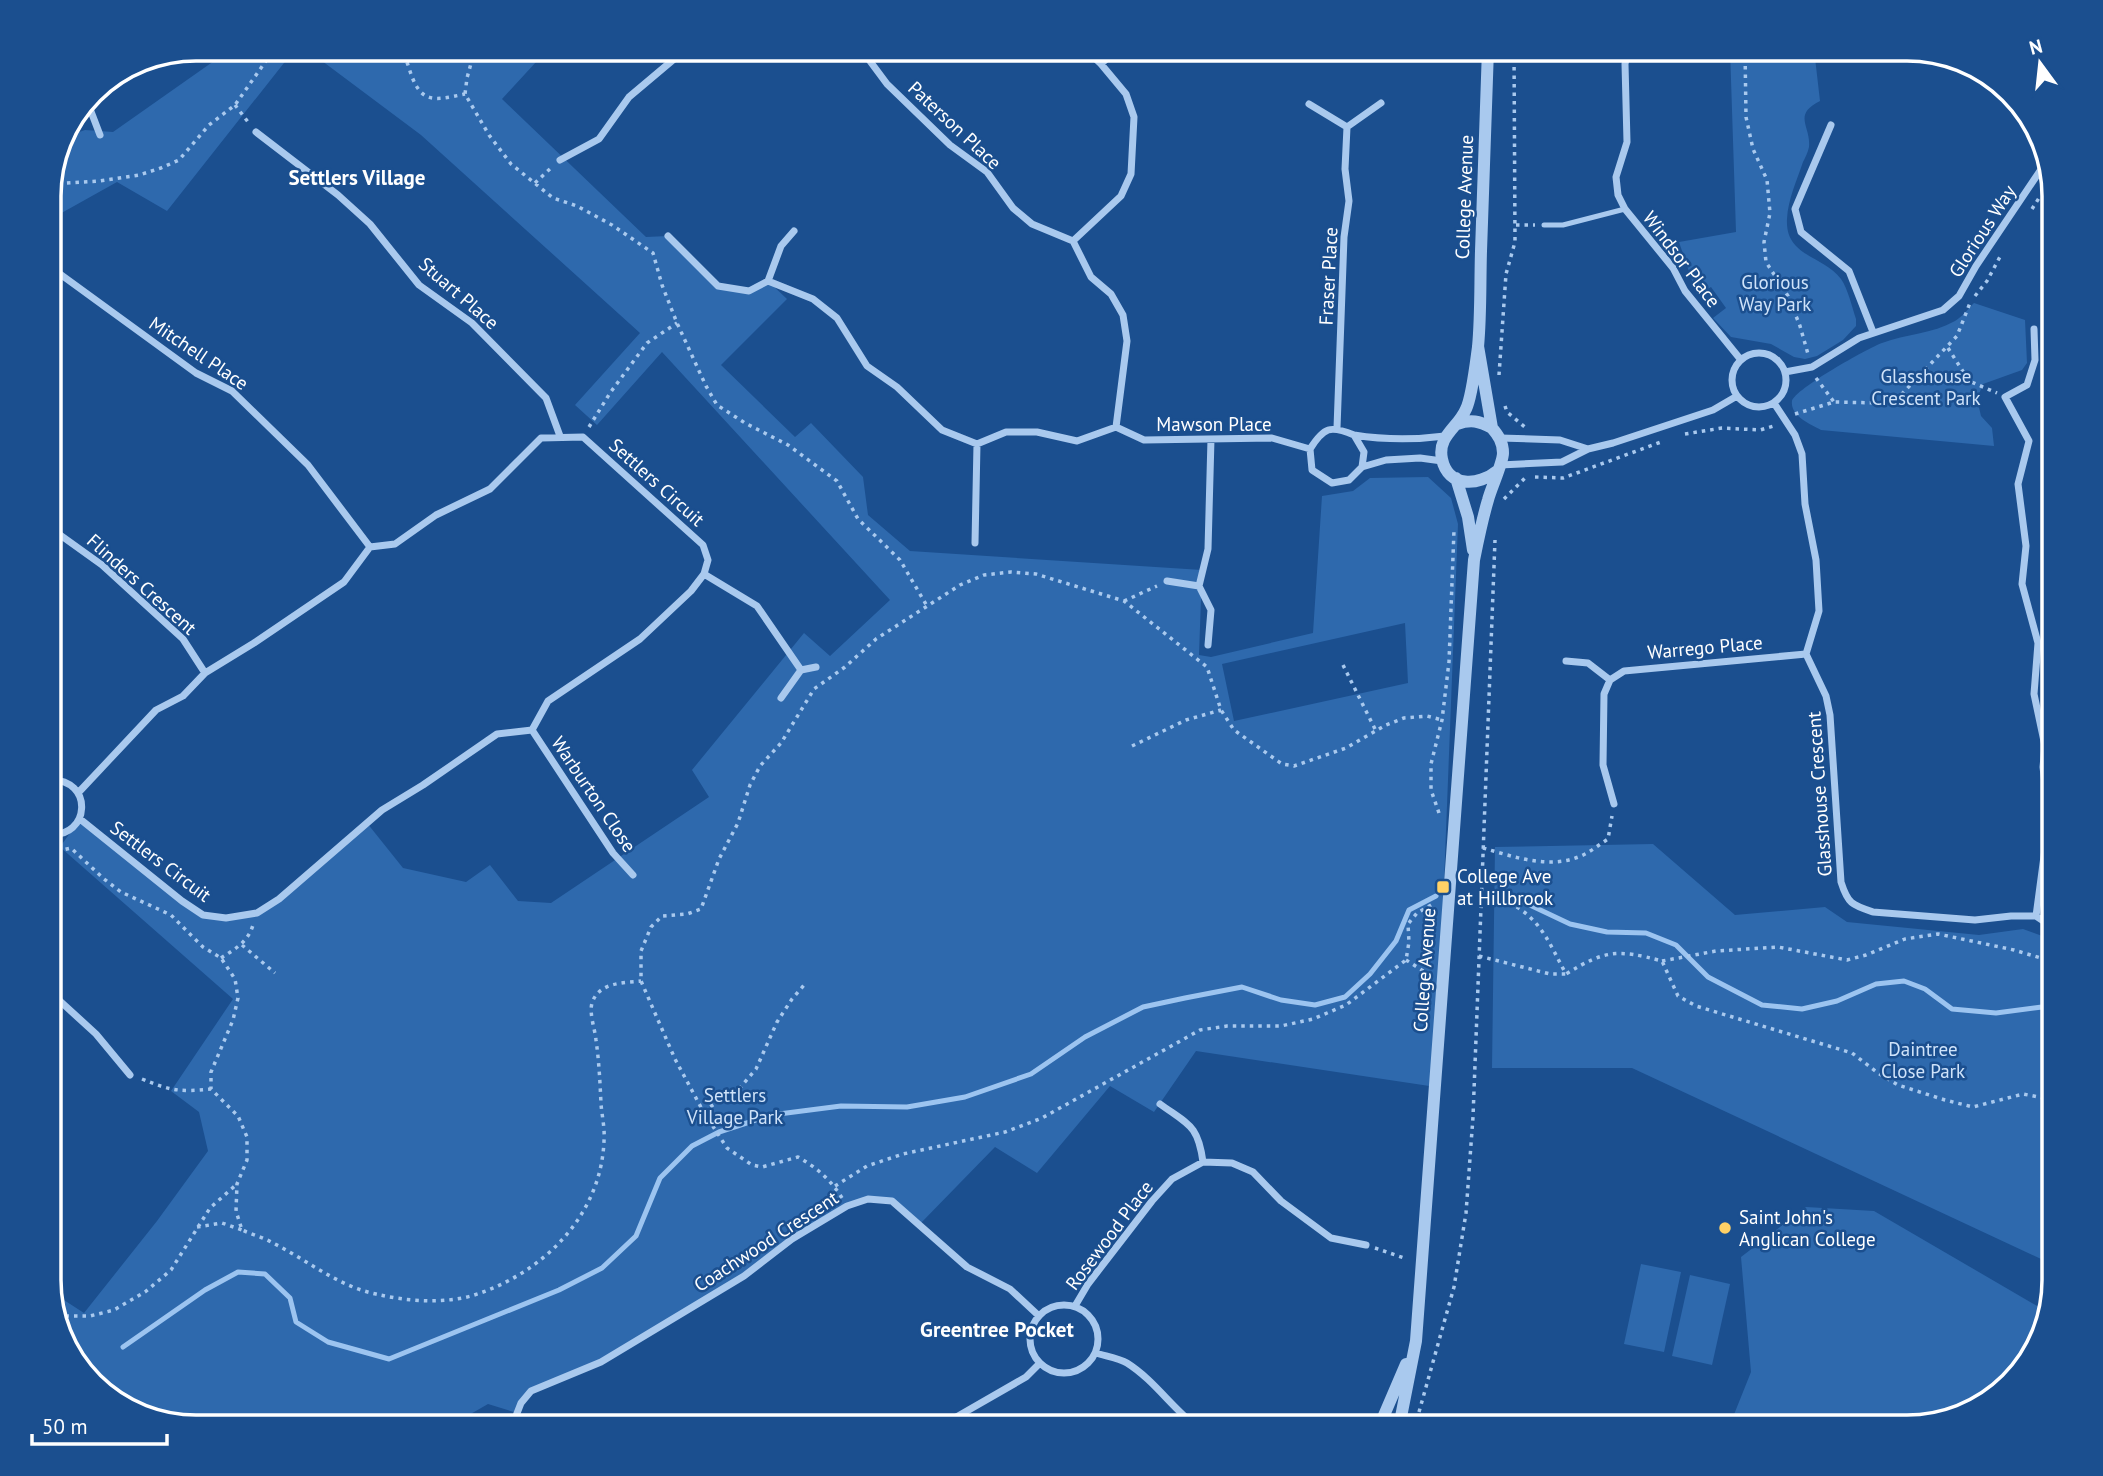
<svg xmlns="http://www.w3.org/2000/svg" width="2103" height="1476" font-family="'PT Sans',sans-serif">
  <style>
    .green { fill: #2e69ad; fill-rule: evenodd }
    .lines { fill: none; stroke-linecap: round; stroke-linejoin: round }
    .stream { stroke: #9cc4f0; stroke-width: 5 }
    .path { stroke: #a9c9ee; stroke-width: 3.5; stroke-dasharray: 3.5 5; stroke-linecap: butt }
    .service { stroke: #a9c9ee; stroke-width: 5 }
    .minor { stroke: #a9c9ee; stroke-width: 7 }
    .tertiary { stroke: #a9c9ee; stroke-width: 12 }
    .poi-dot { fill: #ffd166; stroke: #1b4f8f; stroke-width: 2.5 }
    .labels { text-anchor: middle; dominant-baseline: central; stroke-width: 5; stroke-linejoin: round; paint-order: stroke }
    .street-label { font-size: 19px; fill: #fff; stroke: #1b4f8f }
    .park-label { font-size: 19px; fill: #cfe3fa; stroke: #1b4f8f }
    .poi-label { font-size: 19px; fill: #fff; stroke: #1b4f8f; text-anchor: start }
    .neighbourhood-label { font-size: 21px; font-weight: bold; fill: #fff; stroke: #1b4f8f }
    .rim { fill: none; stroke: #fff; stroke-width: 3.5 }
  </style>
  <rect width="100%" height="100%" fill="#1b4f8f"/>
  <path class="green" d="M231,49H295L167,211L117,182L49,220V187L62,138L85,130L113,132Z
    M306,49H548L502,99L646,237L668,236L718,286L748,291L768,281L787,299L721,365L795,437L811,423L863,477L868,515L910,551L1202,570L1199,655L1211,657L1313,633L1322,496L1353,491L1370,478L1428,477L1451,498L1458,524L1436,1087L1196,1051L1154,1112L1110,1086L1037,1173L995,1147L919,1225L892,1201L868,1199L847,1206L744,1276L601,1362L531,1391L517,1413L488,1404L448,1427H196L154,1413L89,1375L64,1345L50,1291L84,1313L157,1221L208,1151L199,1112L171,1091L233,999L60,847L80,819L203,915L226,918L257,913L367,823L403,868L466,882L490,865L518,901L551,903L709,797L692,770L804,633L830,656L890,600L662,352L597,425L575,405L640,333L421,135ZM1405,623L1408,683L1234,721L1222,664Z
    M1730,49H1814L1820,101C1792,115 1811,126 1809,147C1808,152 1805,158 1803,162C1797,180 1788,199 1787,219C1785,257 1823,255 1841,279C1848,289 1852,307 1856,319V326L1843,340L1817,356L1805,359L1794,357L1771,344L1731,337L1713,318L1726,308L1711,287L1697,295L1679,242L1736,232Z
    M1974,303L2025,320L2027,363L2022,370L1983,384L1977,399L1981,416L1992,428L1994,446L1821,430C1810,424 1790,416 1792,401C1795,389 1868,348 1882,343C1906,334 1932,334 1955,321C1962,317 1968,309 1974,303Z
    M1653,844L1735,915L1825,907L1847,922L1979,935L2023,929L2045,937L2054,948V1265L1632,1068H1492L1495,847Z
    M1806,1207L1874,1211L2044,1310L2024,1369L1972,1412L1906,1427H1729L1751,1372L1741,1257Z
    M1641,1264L1681,1272L1664,1352L1624,1344Z
    M1690,1275L1730,1284L1712,1365L1672,1356Z"/>
  <g class="lines">
    <path class="stream" d="M1511,896L1570,924L1607,932L1646,933L1676,945L1708,977L1762,1005L1802,1009L1837,1001L1876,984L1904,981L1925,989L1952,1009L1996,1013L2042,1007L2054,1010
      M123,1347L205,1290L238,1272L265,1274L290,1298L296,1322L328,1342L389,1359L559,1290L602,1268L636,1236L660,1178L692,1146L719,1132L771,1115L841,1106L907,1107L965,1097L1031,1074L1085,1037L1143,1007L1185,998L1242,987L1281,1000L1315,1005L1345,997L1370,974L1396,941L1409,910L1436,896"/>
    <path class="path" d="M397,49C404,54 406,59 409,68C420,104 432,101 465,94
      M475,49L467,78L465,94L489,135L511,164L553,198L577,206L612,225L653,253L662,285L677,323L706,386L717,405L745,423L788,445L837,481L858,519L900,560L927,606
      M1745,49L1746,117L1753,149L1767,180L1770,213L1764,242L1766,262L1788,296L1800,326L1808,354
      M235,105L248,122
      M535,183L553,166
      M50,184L99,181L139,175L161,168L179,160L209,125L235,105L268,58L277,49
      M2032,209L2039,198L2052,186
      M1516,225H1535
      M1975,296L1987,281L2002,253
      M1948,348L1969,381L1997,393
      M1499,375L1506,274L1515,242L1514,49
      M1816,378L1834,402
      M1505,406L1507,412L1526,428
      M1795,414L1834,402L1882,403L1900,396L1957,336L1970,303
      M589,427L610,393L647,343L677,323
      M1685,434L1722,428L1760,430L1777,425
      M1535,477L1563,478L1661,442
      M1504,499L1526,477V474
      M1124,601L1157,586
      M1343,665L1376,731
      M1132,746L1186,720L1221,710
      M1439,813L1431,790V764L1442,720L1449,662L1454,530
      M1483,848C1515,857 1552,871 1585,854C1593,850 1600,844 1608,839L1612,816
      M49,853L71,848L104,879L121,892L171,915L203,947L221,958L235,979L238,998L233,1020L211,1072V1089L238,1116L247,1137V1160L237,1184L236,1211L242,1230C251,1234 262,1237 271,1242C306,1259 337,1286 376,1294C405,1301 441,1304 471,1296C541,1275 601,1217 604,1141C605,1129 602,1116 601,1104C600,1082 599,1061 596,1040C595,1029 589,1014 592,1003C599,982 623,983 641,981
      M1509,903C1541,918 1550,945 1566,974C1605,950 1617,949 1662,961L1678,996L1696,1006L1852,1053L1878,1073L1898,1085L1945,1100L1973,1107L2023,1094L2054,1100
      M242,945L275,973
      M1479,956L1550,974H1566
      M221,958C235,949 248,942 253,925
      M1406,960L1428,974
      M1662,961L1716,951L1778,947L1847,960L1866,955L1905,939L1938,934L2014,950L2054,962
      M142,1079C171,1091 180,1092 211,1089
      M703,1111L738,1090L756,1069L777,1022L792,999L805,984
      M835,1186L867,1166L903,1154L1005,1132L1042,1118L1200,1030L1227,1026H1281L1313,1019L1346,1005L1406,960L1409,942L1408,924L1417,913L1433,904
      M842,1198C831,1180 816,1167 798,1157L762,1167L752,1165L727,1148L703,1111L675,1059L641,981V951L651,927L662,916L687,914L701,909L719,859L738,823L750,785L760,766L781,743L814,689L845,667L876,639L960,585L984,575L1011,572L1036,574L1124,601L1207,667L1221,710L1234,730L1282,764L1294,766L1346,748L1386,725L1404,718L1427,716L1442,720
      M197,1227L222,1223L242,1230
      M1375,1248L1407,1259
      M57,1316H90L114,1310L145,1292L171,1270L210,1208L237,1184
      M1419,1412L1454,1287L1466,1213L1473,1117L1495,540"/>
    <path class="service" d="M1544,225H1563L1625,209"/>
    <path class="minor" d="M861,49L887,84L950,145L987,172L1013,208L1032,224L1073,241L1091,277L1111,294L1123,315L1127,341L1116,427
      M1628,49L1625,64L1627,142L1616,177L1618,195L1625,209L1673,268L1685,291L1741,360
      M1101,64L1117,49
      M87,101L100,135
      M1309,104L1347,127L1381,103
      M1831,125L1795,209L1801,232L1849,271L1873,332
      M256,132L338,195L370,224L419,285L472,323L546,398L560,436
      M560,160L599,139L629,97L686,49
      M794,231L781,246L768,281L813,299L837,318L867,366L897,387L942,430L977,444L1006,432H1037L1077,441L1116,427L1144,440L1272,438L1310,449
      M668,236L718,286L749,291L768,281
      M1073,241L1121,196L1131,174L1134,117L1126,94L1101,64L1085,49
      M49,266L196,373L232,391L308,465L370,547
      M2034,329L2035,360L2027,385L2005,397L2029,441L2018,484L2026,546L2022,584L2038,643L2034,694L2045,746L2043,767L2047,800V834L2036,916
      M1732 380a27 27 0 1 1 54 0a27 27 0 1 1-54 0Z
      M1785,372L1812,367L1859,338L1943,310L1959,296L1976,266L2046,162
      M1774,403L1795,435L1802,454L1805,504L1816,560L1819,611L1806,654L1826,696L1830,715L1841,882C1848,904 1852,905 1873,912L1975,920L2011,916H2036L2054,928
      M1337,428L1344,237L1349,201L1345,169L1347,127
      M1354,435C1385,440 1414,440 1445,436
      M1500,438L1560,440L1588,449
      M1500,465L1562,462L1588,449L1613,443L1713,410L1737,396
      M1362,467L1364,452L1354,435C1330,425 1324,427 1310,449L1312,470L1332,483L1349,480L1362,467L1386,460L1420,458L1442,461
      M49,527L102,565L183,639L205,673
      M975,543L977,444
      M704,574L757,606L801,670
      M1167,581L1199,586L1211,610L1208,645
      M1199,586L1208,549L1211,439
      M1566,661L1588,663L1610,680
      M781,698L801,670L816,667
      M532,730L613,853L633,875
      M78,793L156,710L183,696L205,673L254,643L344,582L370,547L395,544L436,515L490,489L541,438L583,437L703,545L708,560L704,574L691,591L640,639L548,701L532,730L497,734L423,785L382,810L279,899L257,913L226,918L203,915L182,901L80,819
      M1614,804L1603,765L1604,694L1610,680L1624,671L1806,654
      M49,834C90,839 95,778 49,780
      M49,991L96,1034L130,1075
      M1160,1104C1189,1125 1198,1125 1203,1162
      M1030 1339a34 34 0 1 1 68 0a34 34 0 1 1-68 0Z
      M1075,1306L1088,1284L1152,1201L1172,1179L1203,1162L1232,1163L1253,1172L1281,1201L1331,1238L1366,1245
      M1096,1353C1105,1356 1119,1358 1127,1363C1154,1380 1172,1408 1197,1427
      M516,1427L514,1421L521,1403L531,1391L601,1362L744,1276L792,1239L847,1206L868,1199L892,1201L967,1267L1010,1289L1039,1316
      M939,1427L1026,1377L1040,1363"/>
    <path class="tertiary" d="M1488,49C1486,116 1483,184 1481,251C1480,283 1481,315 1478,347C1476,361 1472,397 1466,409C1458,428 1437,436 1442,459C1448,488 1479,486 1497,471
      M1457,424C1471,419 1479,421 1492,428
      M1456,478L1468,517L1473,550
      M1379,1427L1406,1364
      M1399,1427L1416,1341L1474,560C1478,540 1482,520 1488,500C1491,488 1503,463 1503,453C1503,442 1498,435 1492,428L1478,346"/>
  </g>
  <g class="poi-dot">
    <rect x="1436" y="880" width="14" height="14" rx="3.5"/>
    <circle cx="1725" cy="1228" r="7"/>
  </g>
  <g class="labels">
    <g class="street-label">
      <text transform="translate(955 125) rotate(43)">Paterson Place</text>
      <text transform="translate(1464 197) rotate(-88)">College Avenue</text>
      <text transform="translate(1982 231) rotate(-57)">Glorious Way</text>
      <text transform="translate(1682 259) rotate(53)">Windsor Place</text>
      <text transform="translate(1328 276) rotate(-87)">Fraser Place</text>
      <text transform="translate(459 293) rotate(41)">Stuart Place</text>
      <text transform="translate(199 353) rotate(34)">Mitchell Place</text>
      <text x="1214" y="424">Mawson Place</text>
      <text transform="translate(657 482) rotate(42)">Settlers Circuit</text>
      <text transform="translate(142 584) rotate(42)">Flinders Crescent</text>
      <text transform="translate(1705 647) rotate(-5)">Warrego Place</text>
      <text transform="translate(594 794) rotate(56)">Warburton Close</text>
      <text transform="translate(1819 794) rotate(-94)">Glasshouse Crescent</text>
      <text transform="translate(161 861) rotate(37)">Settlers Circuit</text>
      <text transform="translate(1424 970) rotate(-86)">College Avenue</text>
      <text transform="translate(1109 1235) rotate(-53)">Rosewood Place</text>
      <text transform="translate(766 1241) rotate(-33)">Coachwood Crescent</text>
    </g>
    <g class="park-label">
      <text x="1775" y="282">Glorious<tspan x="1775" dy="22">Way Park</tspan></text>
      <text x="1926" y="376">Glasshouse<tspan x="1926" dy="22">Crescent Park</tspan></text>
      <text x="1923" y="1049">Daintree<tspan x="1923" dy="22">Close Park</tspan></text>
      <text x="735" y="1095">Settlers<tspan x="735" dy="22">Village Park</tspan></text>
    </g>
    <g class="poi-label">
      <text x="1457" y="876">College Ave<tspan x="1457" dy="22">at Hillbrook</tspan></text>
      <text x="1739" y="1217">Saint John's<tspan x="1739" dy="22">Anglican College</tspan></text>
    </g>
    <g class="neighbourhood-label">
      <text x="357" y="177">Settlers Village</text>
      <text x="997" y="1329">Greentree Pocket</text>
    </g>
  </g>
  <path d="M0 0H2103V1476H0ZM196 61H1907A135 135 0 0 1 2042 196V1280A135 135 0 0 1 1907 1415H196A135 135 0 0 1 61 1280V196A135 135 0 0 1 196 61Z" fill="#1b4f8f" fill-rule="evenodd"/>
  <path class="rim" d="M196 61H1907A135 135 0 0 1 2042 196V1280A135 135 0 0 1 1907 1415H196A135 135 0 0 1 61 1280V196A135 135 0 0 1 196 61Z"/>
  <g transform="translate(2040 63) rotate(345)" stroke="#1b4f8f" stroke-width="5" paint-order="stroke">
  <path d="M0-5L12 26L0 18L-12 26Z" fill="#ffffff"/>
  <text y="-10" font-size="19" font-weight="bold" text-anchor="middle" fill="#ffffff">N</text>
  </g>
  <path d="M32 1434v10h135v-10" fill="none" stroke="#ffffff" stroke-width="3.5"/>
  <text x="42" y="1434" font-size="21" fill="#ffffff" stroke="#1b4f8f" stroke-width="5" paint-order="stroke">50 m</text>
</svg>
